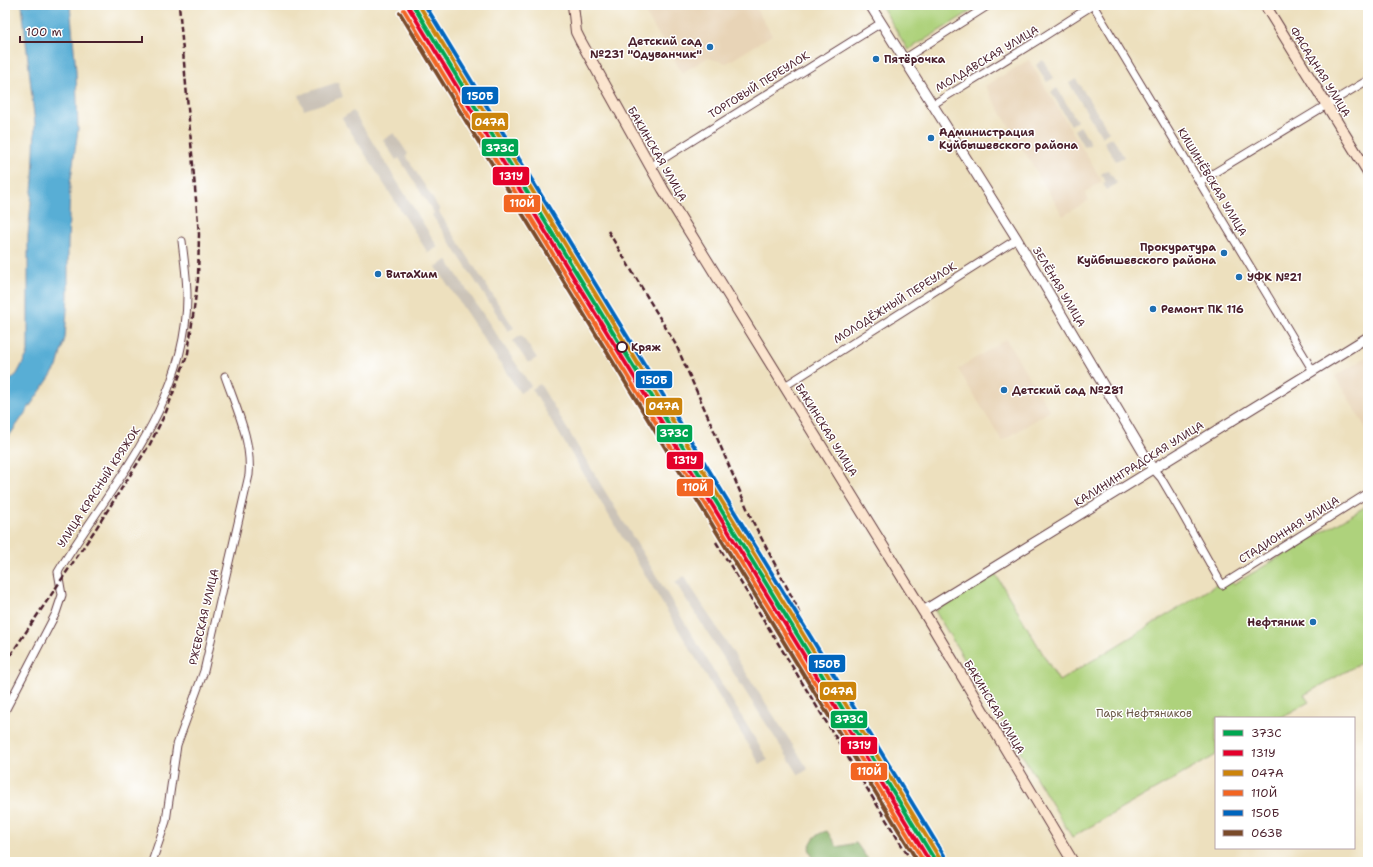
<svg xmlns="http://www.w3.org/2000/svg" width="1373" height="867" font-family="'Shantell Sans',sans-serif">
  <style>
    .built { fill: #e8d4b7 }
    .industrial { fill: #cbc3b8 }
    .green { fill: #aed27c; stroke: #7c7854 }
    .forest { fill: #8ab46c; stroke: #6a6a4c }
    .water { fill: #59aed5; stroke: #526680 }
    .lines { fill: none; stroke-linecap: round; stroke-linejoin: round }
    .minor-casing { stroke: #623c41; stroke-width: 9 }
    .tertiary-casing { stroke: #623c41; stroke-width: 11 }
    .secondary-casing { stroke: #623c41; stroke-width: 12 }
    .minor { stroke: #fff; stroke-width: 7 }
    .tertiary { stroke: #fff; stroke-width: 9 }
    .secondary { stroke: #fbe5cf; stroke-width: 10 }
    .rail { stroke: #4a1f2b; stroke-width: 2.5; stroke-dasharray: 6 3; stroke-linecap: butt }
    .rail-1-casing { stroke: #fff; stroke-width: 7 }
    .rail-2-casing { stroke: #fff; stroke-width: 7 }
    .rail-3-casing { stroke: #fff; stroke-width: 7 }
    .rail-4-casing { stroke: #fff; stroke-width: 7 }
    .rail-5-casing { stroke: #fff; stroke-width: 7 }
    .rail-6-casing { stroke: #fff; stroke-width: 7 }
    .rail-1 { stroke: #00a651; stroke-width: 4 }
    .rail-2 { stroke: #e4002b; stroke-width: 4 }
    .rail-3 { stroke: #cc840b; stroke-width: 4 }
    .rail-4 { stroke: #f26522; stroke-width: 4 }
    .rail-5 { stroke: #0065bd; stroke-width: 4 }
    .rail-6 { stroke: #7a4b2a; stroke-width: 4 }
    .poi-dot { fill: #1f6fb2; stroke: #fff; stroke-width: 1.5 }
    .stop-dot { fill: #fff; stroke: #4a1f2b; stroke-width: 2 }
    .labels { text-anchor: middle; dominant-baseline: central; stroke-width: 3; stroke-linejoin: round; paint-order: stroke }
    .poi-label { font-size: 11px; font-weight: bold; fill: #4a1f2b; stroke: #fff; text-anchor: start }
    .street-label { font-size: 11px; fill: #4a1f2b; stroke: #fff }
    .stop-label { font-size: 11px; font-weight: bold; fill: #4a1f2b; stroke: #fff; text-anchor: start }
    .park-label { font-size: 11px; fill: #685543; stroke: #fff }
    .line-badge { stroke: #fff; stroke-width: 1.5 }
    .badge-label { font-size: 11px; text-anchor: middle; font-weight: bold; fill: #fff }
  </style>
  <rect width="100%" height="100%" fill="#fff"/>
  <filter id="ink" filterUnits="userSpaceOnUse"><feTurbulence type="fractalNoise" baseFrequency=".025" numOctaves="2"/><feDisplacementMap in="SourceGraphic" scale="8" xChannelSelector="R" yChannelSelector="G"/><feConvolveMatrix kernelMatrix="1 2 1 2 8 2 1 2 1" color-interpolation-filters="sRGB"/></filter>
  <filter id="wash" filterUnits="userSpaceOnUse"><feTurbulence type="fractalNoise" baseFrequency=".012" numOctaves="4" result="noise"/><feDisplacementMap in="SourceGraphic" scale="16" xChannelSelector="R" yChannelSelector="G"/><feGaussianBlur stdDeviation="0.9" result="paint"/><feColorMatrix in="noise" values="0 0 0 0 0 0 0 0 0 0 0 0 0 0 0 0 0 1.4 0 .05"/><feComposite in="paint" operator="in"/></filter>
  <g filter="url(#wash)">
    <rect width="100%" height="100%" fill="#ede0be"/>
    <path class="built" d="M642,5H754L772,35L727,63L707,58L682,73L641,6Z
      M1029,60L1102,181L1085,192L1089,200L1063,216L985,86Z
      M1006,339L1050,411L1002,441L958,369Z
      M1368,356V432L1335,376Z"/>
    <path class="industrial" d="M1043,60L1054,78L1047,82L1036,65Z
      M1076,79L1109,132L1102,137L1069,83Z
      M338,82L343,97L304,110L299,95Z
      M1057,88L1077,121L1071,125L1051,92Z
      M353,111L438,247L428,253L342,118Z
      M1080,126L1091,144L1084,147L1074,130Z
      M394,133L408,154L406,156L440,210L439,212L514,328L508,331L432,215L434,213L399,158L396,160L383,140Z
      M1112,137L1124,157L1116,161L1104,142Z
      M1108,170L1117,183L1107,190L1103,184L1106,182L1101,174Z
      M447,260L531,386L520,393L436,267Z
      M521,335L537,358L528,363L513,341Z
      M540,384L768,760L760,764L532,389Z
      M684,576L808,769L799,775L675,582Z"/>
    <path class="green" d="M881,5H981L908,50Z
      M1368,505V659L1304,695L1309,702L1280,718H1216V755L1072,837L935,611L995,573L1059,681L1229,577L1234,584Z"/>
    <path class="forest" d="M827,831L837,847L856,843L870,862H820L813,859L809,848C813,838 816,834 827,831Z"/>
    <path class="water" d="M22,5H70L76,71L78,130L70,185L68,245V296L65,338L57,367L5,442V385L17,374L28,353V236L33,180L35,124Z"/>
  </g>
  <g filter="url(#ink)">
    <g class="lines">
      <defs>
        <path id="minor" d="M1093,5L1313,371
          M904,59L989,5
          M932,105L1043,37L1093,5
          M650,167L881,23
          M1199,182L1368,80
          M785,386L1017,239
          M1153,469L1161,478L1181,512L1222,585L1368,493
          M5,711L56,613L62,595L58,572C111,485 187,404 187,296C187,278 184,259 182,241
          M152,862L166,821L177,745L204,671L249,475C252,440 236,408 225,376"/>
        <path id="tertiary" d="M870,5L1017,239L1153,469
          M923,611L1368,337"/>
        <path id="secondary" d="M573,5L576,32L580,40L663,189L928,619L1073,862
          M1265,5L1368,172"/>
      </defs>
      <use href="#minor" class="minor-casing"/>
      <use href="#tertiary" class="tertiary-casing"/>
      <use href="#secondary" class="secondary-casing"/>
      <use href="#minor" class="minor"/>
      <use href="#tertiary" class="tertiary"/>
      <use href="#secondary" class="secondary"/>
      <path class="rail" d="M608,231L676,345L709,419L752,520L795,603L808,634L827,667
        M716,542L912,862
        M778,586L793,612
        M5,663L95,530L150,444L166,412L188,353L198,279L199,234L179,5
        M824,663L844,703
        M914,852L919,862"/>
      <defs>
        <path id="rail-1" d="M413,5L936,862"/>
        <path id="rail-2" d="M409,8L930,862"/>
        <path id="rail-3" d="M419,5L940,859"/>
        <path id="rail-4" d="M404,10L924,862"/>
        <path id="rail-5" d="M425,5L945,857"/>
        <path id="rail-6" d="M400,13L918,862"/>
      </defs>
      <use href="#rail-1" class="rail-1-casing"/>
      <use href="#rail-2" class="rail-2-casing"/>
      <use href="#rail-3" class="rail-3-casing"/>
      <use href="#rail-4" class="rail-4-casing"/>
      <use href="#rail-5" class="rail-5-casing"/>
      <use href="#rail-6" class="rail-6-casing"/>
      <use href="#rail-1" class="rail-1"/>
      <use href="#rail-2" class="rail-2"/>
      <use href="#rail-3" class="rail-3"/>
      <use href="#rail-4" class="rail-4"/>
      <use href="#rail-5" class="rail-5"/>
      <use href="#rail-6" class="rail-6"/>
    </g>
  </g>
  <g class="poi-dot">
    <circle cx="710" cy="47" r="4"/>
    <circle cx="876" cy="59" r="4"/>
    <circle cx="931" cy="138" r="4"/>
    <circle cx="1224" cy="253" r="4"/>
    <circle cx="378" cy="274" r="4"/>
    <circle cx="1239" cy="277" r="4"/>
    <circle cx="1153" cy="309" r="4"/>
    <circle cx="1004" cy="390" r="4"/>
    <circle cx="1313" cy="622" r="4"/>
  </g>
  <circle class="stop-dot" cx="622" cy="347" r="5"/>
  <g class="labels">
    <g class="poi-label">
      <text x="702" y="41" text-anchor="end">Детский сад<tspan x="702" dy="13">№231 "Одуванчик"</tspan></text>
      <text x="884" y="59">Пятёрочка</text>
      <text x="939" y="132">Администрация<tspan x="939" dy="13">Куйбышевского района</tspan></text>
      <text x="1216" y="247" text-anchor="end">Прокуратура<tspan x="1216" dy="13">Куйбышевского района</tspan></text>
      <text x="386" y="274">ВитаХим</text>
      <text x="1247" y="277">УФК №21</text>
      <text x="1161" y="309">Ремонт ПК 116</text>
      <text x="1012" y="390">Детский сад №281</text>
      <text x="1305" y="622" text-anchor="end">Нефтяник</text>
    </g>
    <g class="street-label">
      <text transform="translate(987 59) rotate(-31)">МОЛДАВСКАЯ УЛИЦА</text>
      <text transform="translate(1320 72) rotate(58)">ФАСАДНАЯ УЛИЦА</text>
      <text transform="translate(759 85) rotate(-32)">ТОРГОВЫЙ ПЕРЕУЛОК</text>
      <text transform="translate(657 154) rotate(60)">БАКИНСКАЯ УЛИЦА</text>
      <text transform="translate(1212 182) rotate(59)">КИШИНЁВСКАЯ УЛИЦА</text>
      <text transform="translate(1059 287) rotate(59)">ЗЕЛЁНАЯ УЛИЦА</text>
      <text transform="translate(895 303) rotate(-32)">МОЛОДЁЖНЫЙ ПЕРЕУЛОК</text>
      <text transform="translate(826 430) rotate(58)">БАКИНСКАЯ УЛИЦА</text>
      <text transform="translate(1139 464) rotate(-32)">КАЛИНИНГРАДСКАЯ УЛИЦА</text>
      <text transform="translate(99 487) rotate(-57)">УЛИЦА КРАСНЫЙ КРЯЖОК</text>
      <text transform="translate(1289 530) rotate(-32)">СТАДИОННАЯ УЛИЦА</text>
      <text transform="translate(204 617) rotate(-77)">РЖЕВСКАЯ УЛИЦА</text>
      <text transform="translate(994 707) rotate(59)">БАКИНСКАЯ УЛИЦА</text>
    </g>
    <g class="stop-label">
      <text x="631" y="347">Кряж</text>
    </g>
    <g class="park-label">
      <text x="1144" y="713">Парк Нефтяников</text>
    </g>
  </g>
  <g class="line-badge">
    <rect x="461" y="86" width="38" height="19" rx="4" fill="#0065bd"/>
    <rect x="471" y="112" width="38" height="19" rx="4" fill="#cc840b"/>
    <rect x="481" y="138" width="38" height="19" rx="4" fill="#00a651"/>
    <rect x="492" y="166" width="38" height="20" rx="4" fill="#e4002b"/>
    <rect x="503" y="194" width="38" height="19" rx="4" fill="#f26522"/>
    <rect x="635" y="370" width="38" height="19" rx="4" fill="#0065bd"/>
    <rect x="645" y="397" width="38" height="19" rx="4" fill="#cc840b"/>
    <rect x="656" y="424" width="37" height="19" rx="4" fill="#00a651"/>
    <rect x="666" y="451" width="38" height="19" rx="4" fill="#e4002b"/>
    <rect x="676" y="478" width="38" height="19" rx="4" fill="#f26522"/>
    <rect x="808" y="654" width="38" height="19" rx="4" fill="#0065bd"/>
    <rect x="819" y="681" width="38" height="20" rx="4" fill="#cc840b"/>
    <rect x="830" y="710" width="38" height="19" rx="4" fill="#00a651"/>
    <rect x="840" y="736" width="38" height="19" rx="4" fill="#e4002b"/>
    <rect x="850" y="762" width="38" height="19" rx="4" fill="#f26522"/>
  </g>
  <g class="badge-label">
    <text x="480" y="100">150Б</text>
    <text x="490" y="126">047А</text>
    <text x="500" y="152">373C</text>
    <text x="511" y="180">131У</text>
    <text x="522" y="207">110Й</text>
    <text x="654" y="384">150Б</text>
    <text x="664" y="410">047А</text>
    <text x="674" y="437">373C</text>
    <text x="685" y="464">131У</text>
    <text x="695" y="491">110Й</text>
    <text x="827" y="668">150Б</text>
    <text x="838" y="695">047А</text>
    <text x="849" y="723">373C</text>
    <text x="859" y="749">131У</text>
    <text x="869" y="775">110Й</text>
  </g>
  <rect width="1373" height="867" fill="none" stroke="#fff" stroke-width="20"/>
  <rect x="1215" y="717" width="140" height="132" fill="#ffffff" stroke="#b7a5aa"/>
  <rect x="1223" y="730" width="20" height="6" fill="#00a651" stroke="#b7a5aa"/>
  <text x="1251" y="737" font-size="12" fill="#4a1f2b">373C</text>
  <rect x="1223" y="750" width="20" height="6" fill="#e4002b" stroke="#b7a5aa"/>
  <text x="1251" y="757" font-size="12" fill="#4a1f2b">131У</text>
  <rect x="1223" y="770" width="20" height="6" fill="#cc840b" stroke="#b7a5aa"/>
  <text x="1251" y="777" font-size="12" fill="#4a1f2b">047А</text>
  <rect x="1223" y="790" width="20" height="6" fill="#f26522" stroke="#b7a5aa"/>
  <text x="1251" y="797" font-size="12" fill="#4a1f2b">110Й</text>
  <rect x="1223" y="810" width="20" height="6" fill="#0065bd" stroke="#b7a5aa"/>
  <text x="1251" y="817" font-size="12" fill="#4a1f2b">150Б</text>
  <rect x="1223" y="830" width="20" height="6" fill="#7a4b2a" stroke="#b7a5aa"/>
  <text x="1251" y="837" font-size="12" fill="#4a1f2b">063В</text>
  <path d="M20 36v6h122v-6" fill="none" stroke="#4a1f2b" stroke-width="2"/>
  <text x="26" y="36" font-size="12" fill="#4a1f2b" stroke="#ffffff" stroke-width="3" paint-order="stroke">100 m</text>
</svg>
